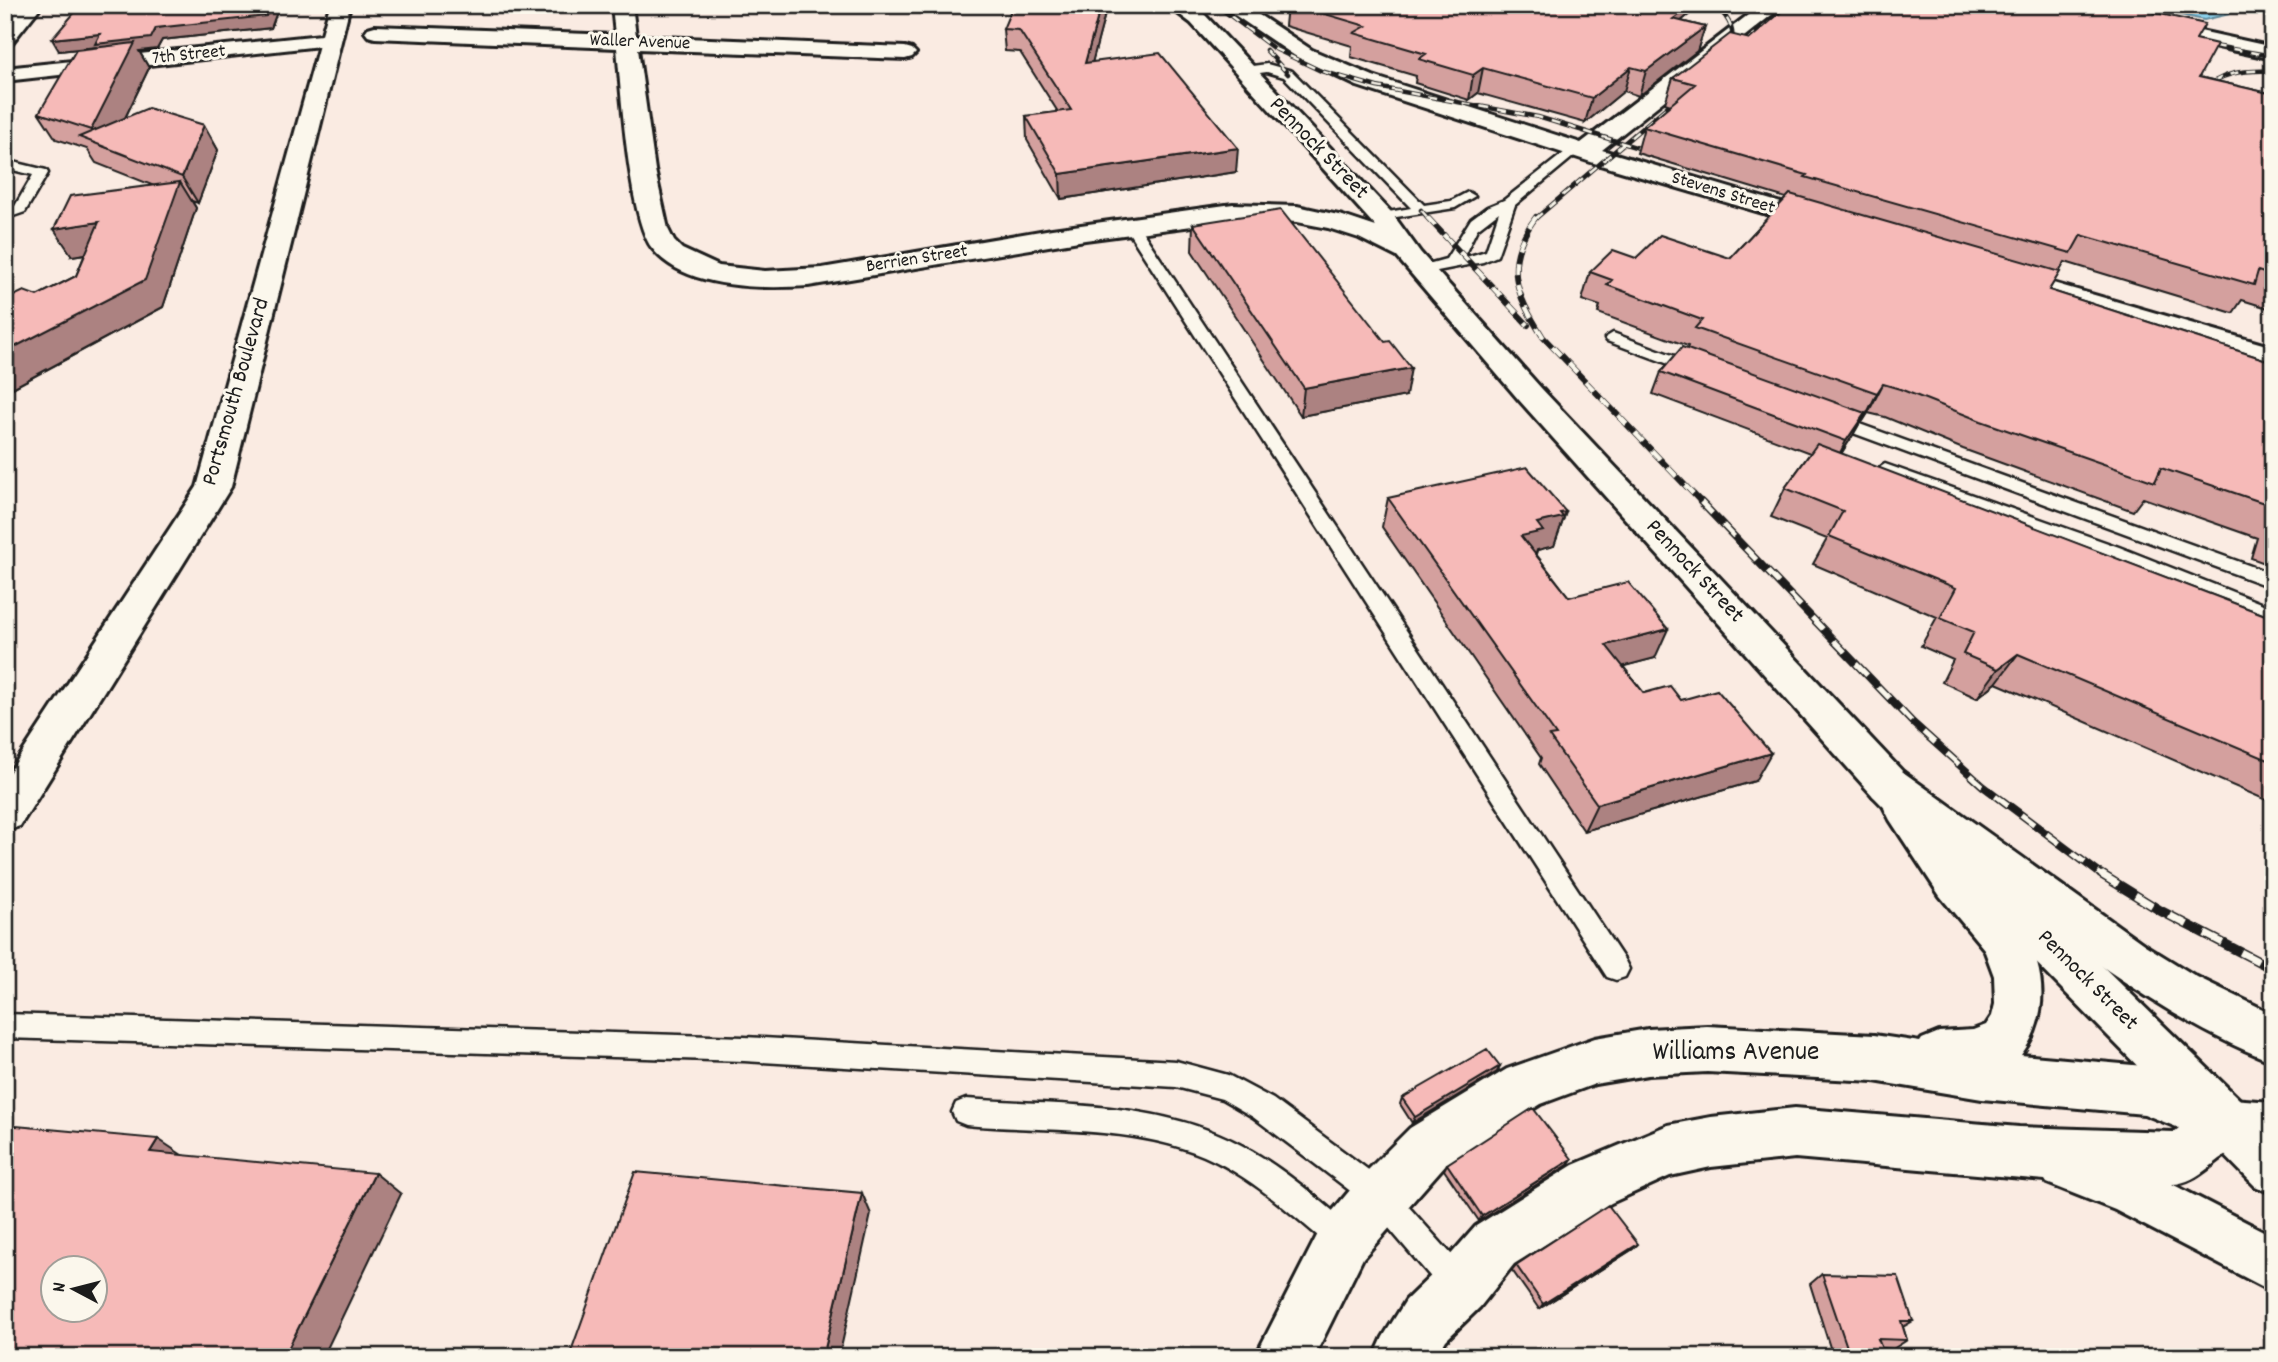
<svg xmlns="http://www.w3.org/2000/svg" width="2278" height="1362" font-family="Dekko,sans-serif">
  <style>
    .water { fill: #8ed4ef; stroke: #608a9b; stroke-width: 2 }
    .lines { fill: none; stroke-linecap: round; stroke-linejoin: round }
    .service-casing { stroke: #1c1c1c; stroke-width: 5 }
    .minor-casing { stroke: #1c1c1c; stroke-width: 6 }
    .tertiary-casing { stroke: #1c1c1c; stroke-width: 6 }
    .secondary-casing { stroke: #1c1c1c; stroke-width: 6 }
    .service { fill: #fbf7ec; fill-rule: evenodd }
    .minor { fill: #fbf7ec; fill-rule: evenodd }
    .tertiary { fill: #fbf7ec; fill-rule: evenodd }
    .secondary { fill: #fbf7ec; fill-rule: evenodd }
    .rail-far3-casing { stroke: #1c1c1c; stroke-width: 4.5 }
    .rail-far2-casing { stroke: #1c1c1c; stroke-width: 6 }
    .rail-far1-casing { stroke: #1c1c1c; stroke-width: 8 }
    .rail-casing { stroke: #1c1c1c; stroke-width: 10 }
    .rail-far3 { stroke: #fbf7ec; stroke-width: 2.5; stroke-dasharray: 9; stroke-linecap: butt }
    .rail-far2 { stroke: #fbf7ec; stroke-width: 4.5; stroke-dasharray: 12; stroke-linecap: butt }
    .rail-far1 { stroke: #fbf7ec; stroke-width: 5; stroke-dasharray: 16; stroke-linecap: butt }
    .rail { stroke: #fbf7ec; stroke-width: 7; stroke-dasharray: 20; stroke-linecap: butt }
    .wall { fill: #d4a09e; stroke: #1c1c1c; stroke-width: 2 }
    .shaded-wall { fill: #ac8281; stroke: #1c1c1c; stroke-width: 2 }
    .building { fill: #f6bab8; stroke: #1c1c1c; stroke-width: 2; fill-rule: evenodd }
    .labels { text-anchor: middle; dominant-baseline: central; stroke-width: 6; stroke-linejoin: round; paint-order: stroke }
    .far-street-label { font-size: 19px; fill: #1c1c1c; stroke: #fbf7ec }
    .street-label { font-size: 23px; fill: #1c1c1c; stroke: #fbf7ec }
    .near-street-label { font-size: 28px; fill: #1c1c1c; stroke: #fbf7ec }
  </style>
  <rect width="100%" height="100%" fill="#faebe2"/>
  <filter id="ink" filterUnits="userSpaceOnUse"><feTurbulence type="fractalNoise" baseFrequency=".0143" numOctaves="2"/><feDisplacementMap in="SourceGraphic" scale="14" xChannelSelector="R" yChannelSelector="G"/><feConvolveMatrix kernelMatrix="1 2 1 2 8 2 1 2 1" color-interpolation-filters="sRGB"/></filter>
  <g filter="url(#ink)">
    <path class="water" d="M2135,5H2235L2229,14L2204,20Z"/>
    <g class="lines">
      <defs>
        <path id="service" d="M1267,64L1292,71L1424,205L1451,201L1468,192L1475,196L1455,208L1377,220V214L1411,208L1284,77L1267,72L1245,75L1239,71L1245,67Z
          M1574,145L1580,149L1579,152L1515,205L1497,256L1483,262L1422,274L1417,273L1415,270L1417,267L1446,259L1471,219L1487,207L1504,200ZM1499,212L1486,251L1463,258L1477,229Z
          M5,160L46,170L48,173L25,212L5,219V210L15,206L33,175L5,168Z
          M1131,221L1138,225L1625,961L1629,969L1625,977L1616,980L1607,977L1124,225Z
          M1613,333L1702,366L1704,369L1702,372H1690L1607,341L1605,338Z
          M1832,414L2273,574V588L1826,423L1823,419L1826,415Z
          M1885,464L2119,547L2273,608V623L2105,557L1879,474L1876,470Z
          M5,1014L744,1037L1176,1061L1228,1075L1273,1099L1390,1186L1469,1274L1473,1285L1469,1296L1458,1300L1447,1296L1370,1206L1323,1170L1253,1117L1222,1099L1176,1087L744,1061L5,1038Z
          M966,1099C1059,1106 1159,1100 1243,1146C1283,1168 1319,1199 1354,1229L1359,1239L1354,1249L1344,1254L1334,1249C1293,1216 1253,1177 1204,1156C1131,1125 1043,1132 966,1125L956,1121L952,1112L956,1103Z"/>
        <path id="minor" d="M21,5H42L12,43L5,45V25Z
          M612,5H632L636,36L905,47L912,49L916,53L912,57L905,59L638,49L655,170L668,229L674,241L682,249L719,266L765,271L822,268L1052,229L1233,204L1297,206L1343,216L1376,227L1191,23L1167,5H1191L1205,15L1391,212L1420,252L1541,388L1903,772L2273,1132V1194L2255,1186L1873,796L1519,400L1397,257L1359,238L1328,228L1297,222L1246,219L1085,240L808,286C761,289 683,289 652,248C629,218 621,90 617,48L375,38L368,36L365,32L368,28L375,26L615,35Z
          M1220,5H1244L1312,50L1373,76L1581,143L1761,5H1784L1602,150L1835,219L1839,224L1835,229L1826,232L1817,229L1597,164L1357,86L1298,58Z
          M2043,5H2082L2273,47V59L2053,11Z
          M1998,267L2273,347V365L1988,281L1984,275L1988,269Z"/>
        <path id="tertiary" d="M331,34L338,36L341,40L338,44L5,81V68Z
          M1888,767L1903,772L2145,945L2197,977L2273,1014V1062C2160,1018 2065,939 1969,867C1983,886 2001,901 2015,920C2046,960 2052,1014 2021,1055L2144,1066L2231,1099L2273,1102V1152C2262,1151 2250,1148 2240,1150C2218,1152 2201,1184 2172,1184L2273,1236V1292L2115,1210L2047,1183L2045,1180L1795,1158L1711,1167L1670,1176L1611,1203L1514,1264L1480,1307L1446,1340L1436,1357H1374L1383,1337L1406,1300L1440,1267L1476,1226L1573,1165L1668,1125L1711,1117L1795,1108L2019,1127L2174,1132L2179,1128L2144,1114L1982,1099L1874,1081L1707,1072L1648,1075L1595,1084L1541,1104L1446,1164L1363,1258L1314,1357H1255L1325,1220L1361,1177L1410,1128L1507,1069L1595,1038L1648,1029L1707,1026L1874,1035L1920,1042L1922,1039L1939,1032L1973,1030L1986,1025L1992,1016L1995,1004L1994,976L1984,949L1940,896L1890,820L1884,808L1886,805L1873,796L1867,784L1873,772Z"/>
        <path id="secondary" d="M330,5H350L231,487L20,826L5,831V779L197,487Z"/>
      </defs>
      <use href="#service" class="service-casing"/>
      <use href="#minor" class="minor-casing"/>
      <use href="#tertiary" class="tertiary-casing"/>
      <use href="#secondary" class="secondary-casing"/>
      <use href="#service" class="service"/>
      <use href="#minor" class="minor"/>
      <use href="#tertiary" class="tertiary"/>
      <use href="#secondary" class="secondary"/>
      <defs>
        <path id="rail-far3" d="M1216,5L1273,48L1321,71L1377,87L1538,117L1658,154
          M1715,5C1730,19 1738,33 1728,53
          M2197,43L2273,56
          M1266,50L1288,74
          M1734,50L1792,5
          M2200,94C2219,71 2245,70 2273,71
          M1421,210L1429,219
          M1535,219L1683,93"/>
        <path id="rail-far2" d="M1427,217L1528,325
          M1536,217C1502,263 1515,293 1543,337L1703,504"/>
        <path id="rail-far1" d="M1701,502L1913,723L1983,786L2103,876"/>
        <path id="rail" d="M2101,874L2161,911L2273,969"/>
      </defs>
      <use href="#rail-far3" class="rail-far3-casing"/>
      <use href="#rail-far2" class="rail-far2-casing"/>
      <use href="#rail-far1" class="rail-far1-casing"/>
      <use href="#rail" class="rail-casing"/>
      <use href="#rail-far3" class="rail-far3"/>
      <use href="#rail-far2" class="rail-far2"/>
      <use href="#rail-far1" class="rail-far1"/>
      <use href="#rail" class="rail"/>
    </g>
    <path class="wall" d="M81,5H285L283,9H278L271,28L162,40L157,49L139,51L149,68L125,118L204,125L218,150L198,203L192,201L196,208L163,307L5,392V300L37,296L76,276L85,254L72,256L152,185L96,163L87,149L56,139L39,113L97,47L59,51Z
      M1287,5H1701L1681,21L1705,27L1697,51L1639,96L1624,91L1585,123L1478,93L1469,100L1415,83L1416,76L1351,57L1352,46L1285,26Z
      M1106,10L1092,62L1236,172L1061,199L1027,140L1026,116L1058,112L1020,52L1005,51L1003,29Z
      M1750,39H2196L2199,77L2273,94V302L2268,308L2242,300L2233,313L2065,262L2049,290L2273,362V566L2251,558L2257,538L2143,498L2133,511L1963,449L1885,417L1868,413L1863,421H1861L1853,435L1841,454L2273,618V803L1996,683L1977,698L1942,682L1953,660L1921,646L1937,617L1813,564L1827,539L1771,517L1785,488L1810,453L1653,394L1661,372L1687,349L1688,346L1598,313L1600,306L1582,300L1590,272L1636,258H1730L1786,198L1637,153L1644,127L1671,105L1665,103L1673,78Z
      M1193,224L1385,342L1406,396L1301,416L1192,251Z
      M1388,498L1566,512L1554,546L1537,550L1536,554L1569,597L1655,658L1623,666L1644,693L1681,700L1755,781L1584,831L1539,764L1541,758L1382,527Z
      M1497,1072L1412,1123L1400,1104L1402,1098Z
      M1447,1164L1568,1165L1479,1221L1444,1170Z
      M1633,1249L1539,1309L1512,1270L1516,1265Z
      M1822,1274L1913,1321L1903,1327L1907,1340L1893,1349L1882,1348L1883,1351L1874,1357H1833L1810,1284Z"/>
    <path class="shaded-wall" d="M270,5H285L283,9H278L271,28L162,40L157,49L139,51L149,68L110,149L100,145L91,130L101,55L96,47L59,51L52,39L156,28Z
      M1101,5H1106V10L1086,86L1085,63Z
      M1677,5H1701L1681,21L1676,35L1672,9Z
      M1705,27L1697,51L1639,96L1646,71Z
      M1631,67L1624,91L1585,123L1592,98Z
      M1483,68L1478,93L1469,100L1473,75Z
      M204,125L218,150L198,203L182,177Z
      M1238,148L1236,172L1061,199L1060,174Z
      M180,182L196,208L163,307L5,392V352Z
      M99,222L117,249L72,256L54,229Z
      M1411,368L1406,396L1301,416L1304,388Z
      M1883,384L1868,413L1863,421L1877,393Z
      M1865,413L1853,435L1835,463L1846,441Z
      M1566,512L1554,546L1537,550L1534,560L1521,536L1537,523L1560,513Z
      M1668,629L1655,658L1595,674L1606,645Z
      M2018,654L1996,683L1977,698L1998,669Z
      M1771,753L1755,781L1584,831L1597,804Z
      M1500,1066L1497,1072L1412,1123L1415,1117Z
      M158,1139L191,1161L150,1152Z
      M1572,1159L1568,1165L1479,1221L1482,1216Z
      M375,1173L401,1194L323,1357H284Z
      M862,1193L871,1214L839,1357H823Z
      M1638,1244L1633,1249L1539,1309L1543,1304Z"/>
    <path class="building" d="M81,5H270L266,16L156,28L151,38L95,44L100,34L52,39Z
      M1013,5H1101L1085,63L1160,53L1238,148L1060,174L1026,116L1071,110L1019,30L1003,29Z
      M1295,5H1677L1672,9L1683,12L1673,19L1705,27L1646,71L1631,67L1592,98L1483,68L1473,75L1419,59L1426,54L1354,33L1366,26Z
      M1789,5H2121L2205,24L2196,39L2217,44L2199,77L2273,94V276L2258,271L2254,285L2081,235L2071,253L1805,177L1807,175L1644,127L1695,84L1673,78L1730,34L1750,39Z
      M135,43L91,130L39,113L76,50Z
      M148,108L204,125L182,177L79,137Z
      M180,182L145,280L5,352V300L24,291L37,296L76,276L99,222L54,229L70,196Z
      M1790,194L2060,272L2049,290L2273,362V506L2161,468L2155,482L1981,421L1900,389L1883,384L1877,393L1695,328L1702,320L1607,285L1612,280L1590,272L1613,250L1636,258L1660,235L1730,258Z
      M1281,210L1385,342L1390,341L1411,368L1304,388L1193,224Z
      M1682,347L1865,413L1846,441L1661,372Z
      M1817,444L2273,618V762L2018,654L1998,669L1963,654L1974,632L1940,618L1956,588L1829,536L1843,511L1785,488Z
      M1527,467L1566,512L1560,513L1563,517L1537,523L1543,531L1521,536L1569,597L1628,582L1668,629L1606,645L1644,693L1670,686L1681,700L1717,690L1771,753L1597,804L1549,736L1556,735L1388,498Z
      M1487,1049L1500,1066L1415,1117L1402,1098Z
      M1533,1108L1572,1159L1482,1216L1447,1164Z
      M5,1125L158,1139L150,1152L375,1173L284,1357H5ZM52,1268H94V1310H52Z
      M635,1172L862,1193L823,1357H569Z
      M1608,1205L1638,1244L1543,1304L1516,1265Z
      M1822,1274L1898,1276L1913,1321H1901L1907,1340L1878,1339L1883,1351L1848,1350Z"/>
  </g>
  <g class="labels">
    <g class="far-street-label">
      <text transform="translate(640 43) rotate(2)">Waller Avenue</text>
      <text transform="translate(189 56) rotate(-6)">7th Street</text>
      <text transform="translate(1723 194) rotate(17)">Stevens Street</text>
      <text transform="translate(917 260) rotate(-9)">Berrien Street</text>
    </g>
    <g class="street-label">
      <text transform="translate(1318 149) rotate(46)">Pennock Street</text>
      <text transform="translate(237 392) rotate(-74)">Portsmouth Boulevard</text>
      <text transform="translate(1694 572) rotate(47)">Pennock Street</text>
      <text transform="translate(2087 981) rotate(45)">Pennock Street</text>
    </g>
    <g class="near-street-label">
      <text x="1736" y="1054">Williams Avenue</text>
    </g>
  </g>
  <rect width="2278" height="1362" fill="none" stroke="#fbf7ec" stroke-width="28"/>
  <rect x="14" y="14" width="2250" height="1334" fill="none" stroke="#1c1c1c" stroke-width="2.5" filter="url(#ink)"/>
  <g transform="translate(74 1289) rotate(277)"><circle r="33" fill="#fbf7ec" stroke="#a29f99" stroke-width="2"/>
  <path d="M0-5L12 26L0 18L-12 26Z" fill="#1c1c1c"/>
  <text y="-10" font-size="19" font-weight="bold" text-anchor="middle" fill="#1c1c1c">N</text>
  </g>
</svg>
